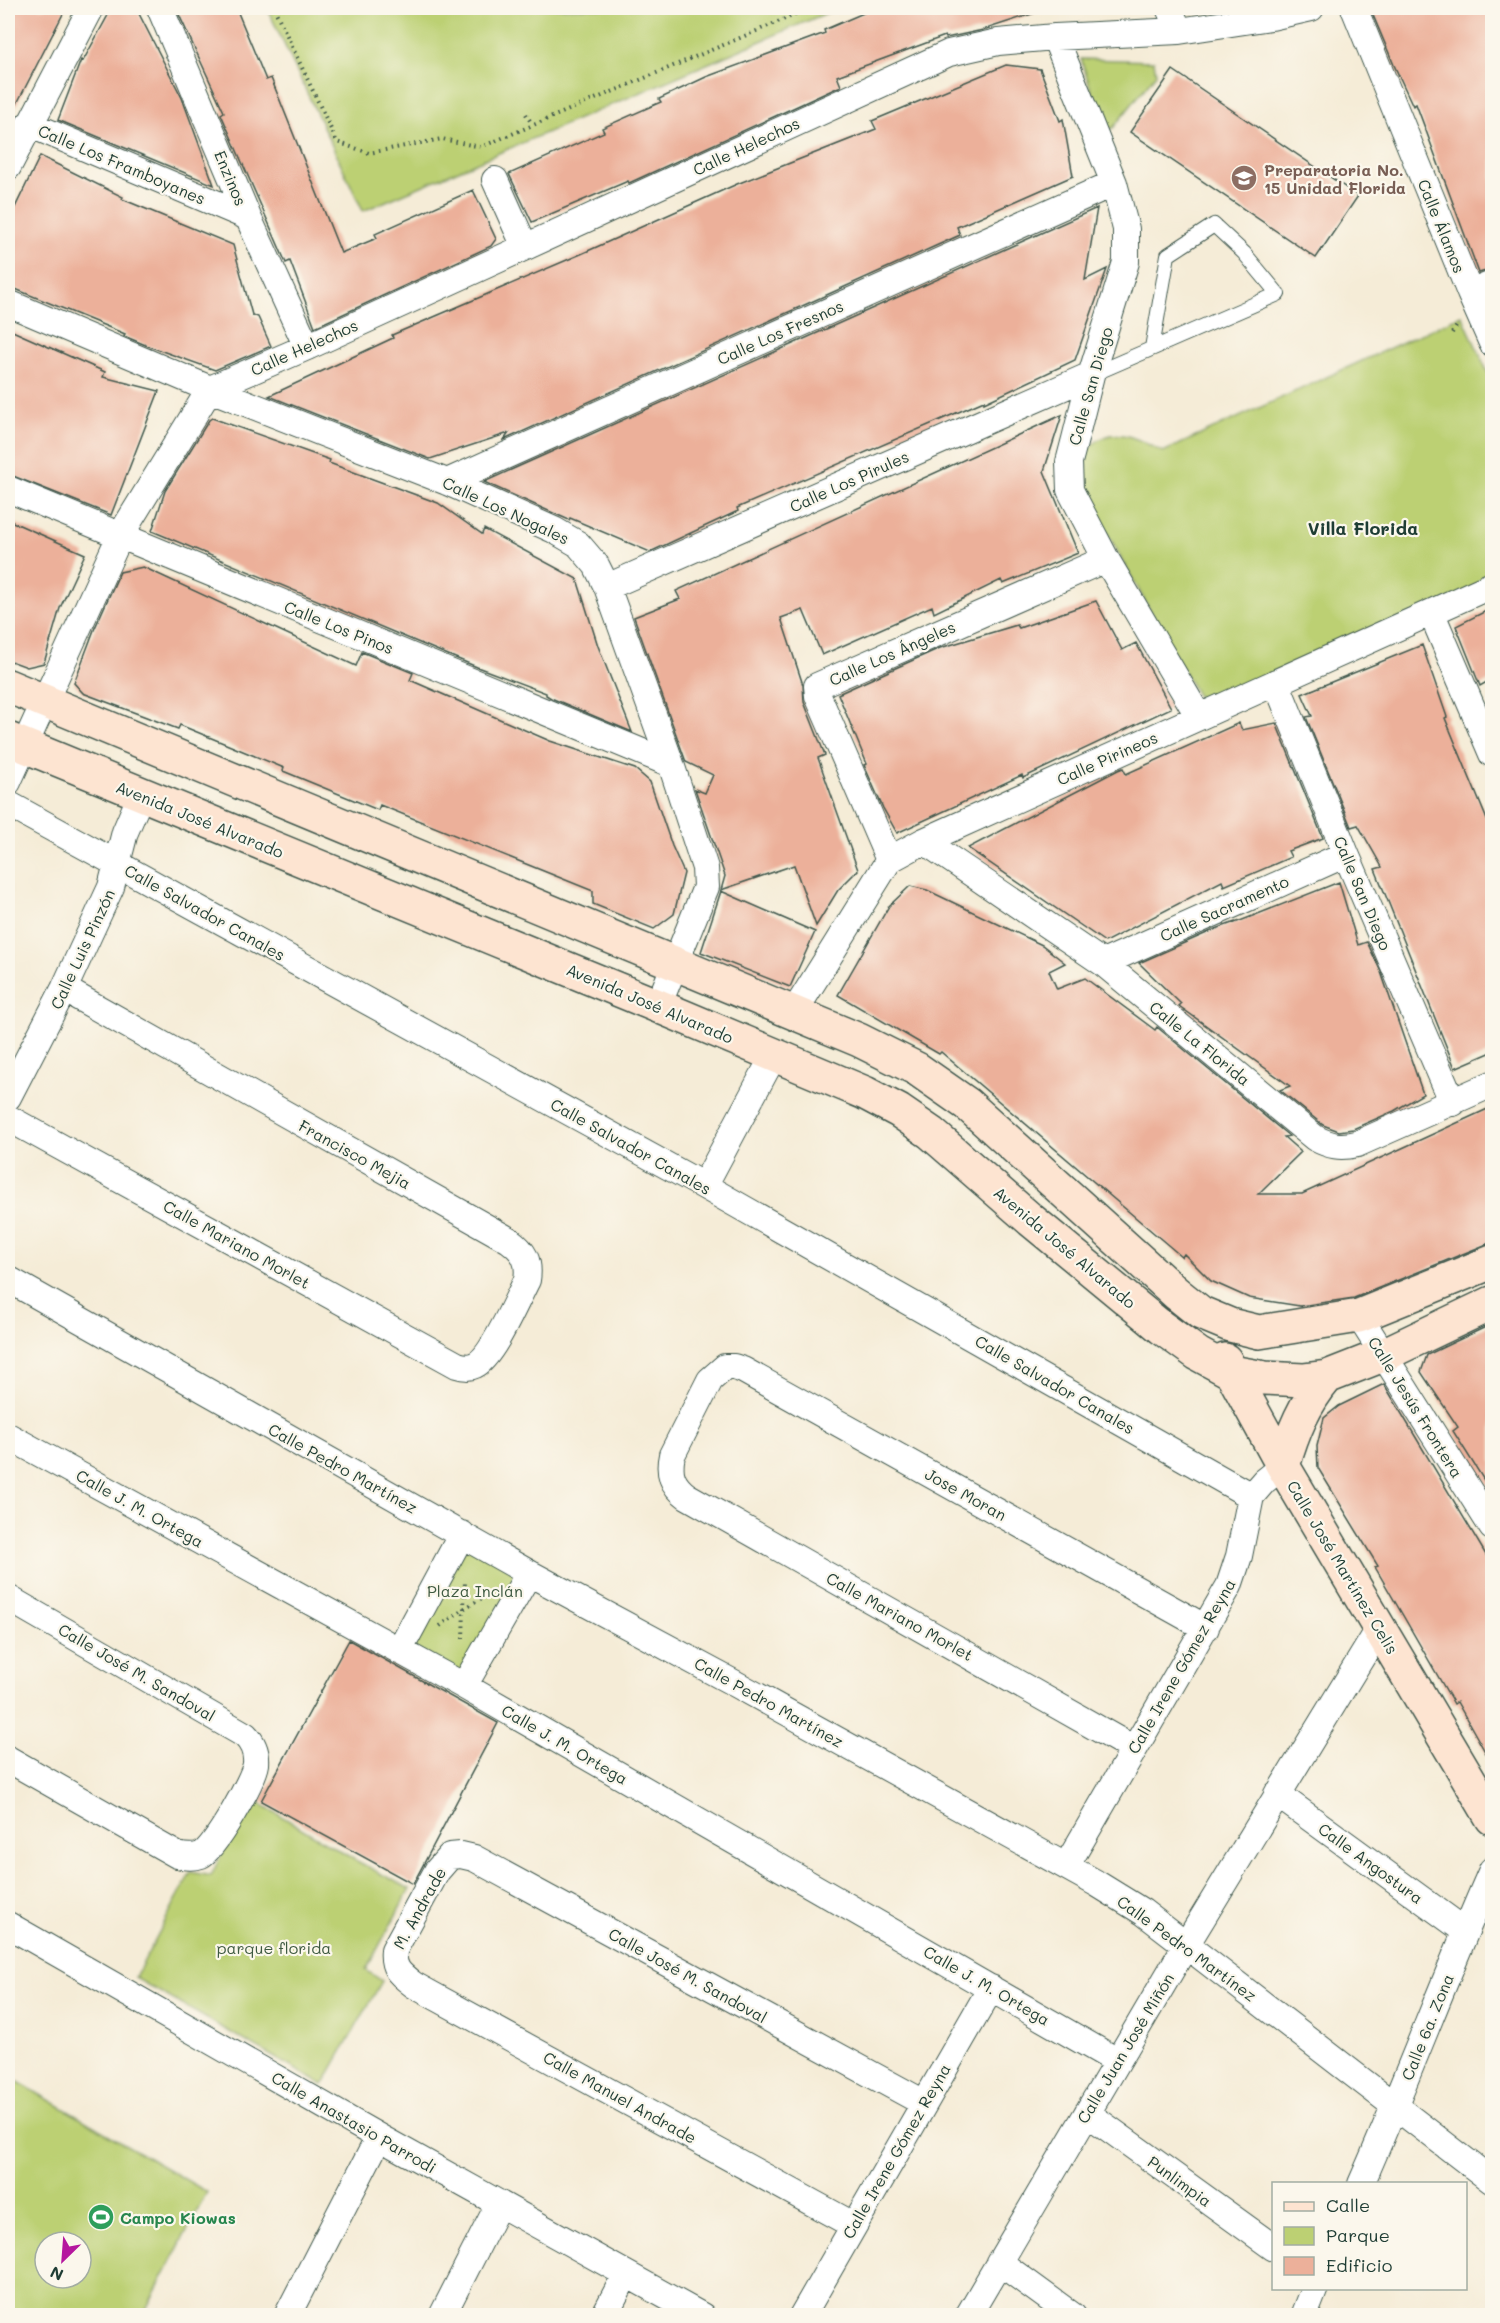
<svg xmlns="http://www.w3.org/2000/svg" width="1500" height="2323" font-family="Mali,sans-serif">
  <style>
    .green { fill: #bcd073; stroke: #6e8654; stroke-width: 1.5; fill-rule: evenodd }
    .building { fill: #ecb09a }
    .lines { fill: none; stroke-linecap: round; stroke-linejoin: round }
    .lane-casing { stroke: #3f574c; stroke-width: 16 }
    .street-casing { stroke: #3f574c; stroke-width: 28 }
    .secondary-casing { stroke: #3f574c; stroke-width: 36 }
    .path { stroke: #3f574c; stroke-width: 4; stroke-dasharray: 1.5 4.5; stroke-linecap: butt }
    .lane { stroke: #fff; stroke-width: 14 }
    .street { stroke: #fff; stroke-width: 26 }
    .secondary { stroke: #fde4d1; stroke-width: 33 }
    .labels { text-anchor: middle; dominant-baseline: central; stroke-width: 4.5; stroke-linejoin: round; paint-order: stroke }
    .street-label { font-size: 16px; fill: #1f3d34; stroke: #fbf7ec }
    .education-label { font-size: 16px; font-weight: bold; fill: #785e54; stroke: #fbf7ec; text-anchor: start }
    .park-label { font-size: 16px; fill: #3e5a41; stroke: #fbf7ec }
    .leisure-label { font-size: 16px; font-weight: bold; fill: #27864d; stroke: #fbf7ec; text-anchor: start }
    .neighbourhood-label { font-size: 18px; font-weight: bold; fill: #1f3d34; stroke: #fbf7ec }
  </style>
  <rect width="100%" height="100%" fill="#fbf7ec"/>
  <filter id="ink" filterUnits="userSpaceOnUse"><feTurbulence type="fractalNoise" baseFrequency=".0167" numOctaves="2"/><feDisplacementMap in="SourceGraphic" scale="12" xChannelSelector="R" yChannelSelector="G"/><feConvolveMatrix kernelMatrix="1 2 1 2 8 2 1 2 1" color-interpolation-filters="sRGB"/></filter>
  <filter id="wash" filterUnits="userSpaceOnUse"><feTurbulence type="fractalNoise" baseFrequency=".008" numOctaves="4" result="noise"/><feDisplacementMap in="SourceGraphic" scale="24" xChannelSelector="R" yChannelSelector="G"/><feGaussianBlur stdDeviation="1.35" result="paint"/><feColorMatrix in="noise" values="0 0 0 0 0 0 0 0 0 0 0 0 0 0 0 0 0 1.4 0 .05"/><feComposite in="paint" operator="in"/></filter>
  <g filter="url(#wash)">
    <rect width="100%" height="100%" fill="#f5ecd7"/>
    <path class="green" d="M267,8H838L363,211Z
      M1081,59L1154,61L1156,74L1113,128L1104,130Z
      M1462,315L1492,382V583L1211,704L1198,697L1084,491C1082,485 1079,479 1079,473C1081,448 1103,429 1128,436C1140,439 1152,447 1163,452Z
      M462,1534L529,1573L464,1686L399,1651Z
      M249,1797L355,1860L410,1889L366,1970L382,1981L323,2085L135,1978L191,1872L211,1876Z
      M8,2076L207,2192L143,2315H8ZM45,2242H81V2278H45Z"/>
    <g id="blocks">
      <path class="building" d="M8,8H66L8,121Z
        M112,8H136L182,98L214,185L58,120L81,60L83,61Z
        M176,8H236L266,80L271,78L341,253L377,238L375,234L473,190L496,239L491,246L315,327L290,261L286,263L221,114L224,112Z
        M875,8H1040L1041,11L983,30L946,38L945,36L837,76L841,86L629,183L628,181L532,222L509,174L604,132L602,128L661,102L659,99L706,77L825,33L824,30Z
        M1370,8H1492V269L1479,273L1416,104L1413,106L1394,65Z
        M1006,65L1040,69L1060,121L1063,119L1073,176L957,227L960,235L504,440L509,433L430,459L269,396L393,338L392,335L581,254L737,184L876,129L872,121Z
        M1173,70L1358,196L1316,258L1130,132Z
        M40,156L123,197L122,199L233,245L252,315L258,317L271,346L215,370L148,346L124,336L125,334L8,286V222Z
        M1097,208L1085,280L1107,269L1075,360L984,403V401L737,508L738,511L650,552L570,518L569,520L484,482Z
        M8,329L105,372L103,377L159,391L111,515L8,474Z
        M1062,415L1044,471L1078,553L1003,584L1001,580L934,613L932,606L822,655L803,610L781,618L803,685L804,702L825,755L818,758L858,870L838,890L816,926L794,865L721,890L725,876L695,789L705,793L713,775L686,762L634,617L680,599L676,591Z
        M212,418L330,460L329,463L438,503L482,534L484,529L577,579L598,646L632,732L551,698L546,695V693L477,667L152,531L165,491L209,420Z
        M8,520L85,554L60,608L44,663L27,667L8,660Z
        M143,567L356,666L362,652L413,673L410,680L550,741L635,769L650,782L672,846L684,873L674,914L654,929L593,904V891L380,805L378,810L283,771L284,768L180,725L178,729L83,693L74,683L94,630L120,572Z
        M1096,601L1122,650L1136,643L1171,708L1023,778L1022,775L897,833L883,808L864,765L867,764L838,694L940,648L1017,625L1019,628Z
        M1492,608V679L1480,686L1456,626Z
        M1422,645L1447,717L1445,718L1492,832V1052L1455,1068L1375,869L1382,867L1358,825L1351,827L1306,717L1312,716L1302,694Z
        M1239,723L1242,730L1276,723L1323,838L1288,851L1291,857L1224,886L1222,881L1105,942L968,848L1118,770L1123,768L1126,774Z
        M1339,882L1358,945L1367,942L1381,972L1423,1094L1394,1111L1353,1129L1339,1131L1323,1125L1280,1090L1290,1086L1179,1006L1181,1004L1139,963L1216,929L1235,922V923Z
        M910,886L927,890L1042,945L1065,963L1049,971L1057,989L1085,978L1155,1030L1157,1027L1289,1136L1284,1137L1301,1152L1258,1194H1302L1492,1107V1242L1354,1298L1300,1306L1249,1298L1211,1281L1184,1254L1182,1257L941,1052L939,1054L838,995L889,906Z
        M721,891L815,932L790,987L701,952Z
        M1492,1324V1493L1453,1431L1458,1427L1421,1372L1427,1355Z
        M1384,1384L1492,1565V1764L1457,1702L1454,1704L1375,1567L1378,1566L1318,1468L1317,1446L1324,1418L1339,1406Z
        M349,1640L498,1723L413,1884L261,1801Z"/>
    </g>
  </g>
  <g filter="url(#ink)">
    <use href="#blocks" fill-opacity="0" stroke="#3f574c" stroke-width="1.5"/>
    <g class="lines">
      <defs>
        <path id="lane" d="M1091,375L1278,294L1244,253L1214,225L1168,255L1152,348"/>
        <path id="street" d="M160,8L248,217L307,347
          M1169,8L1179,31
          M1354,8L1470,293L1492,343
          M1055,37L1114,183L1126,229V262L1091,375L1075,439L1069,462L1070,490L1106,559L1199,717
          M29,124L248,217
          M8,167L91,8
          M495,180L525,247
          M1470,293L1492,284
          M8,303L210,389L447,482L554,530L578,544L596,565L607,587L671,764L705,868L706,887L658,1006
          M447,482L1114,183
          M8,489L671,764
          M607,587L1091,375
          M1432,614L1492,754
          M1276,682L1346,854L1453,1103
          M8,782L120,536L210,389L307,347L949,53L998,42L1055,37L1179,31L1271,17L1311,8
          M8,804L704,1186L1251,1496
          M924,841L1103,963L1315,1138C1330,1146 1340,1148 1357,1144L1492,1084
          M889,860L818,696L817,686L1106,559
          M1103,963L1346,854
          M793,1014L889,860L924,841L1492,585
          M8,1097L64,989L111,887L125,832L141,795
          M8,1118L457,1365C464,1367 469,1368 475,1365C492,1358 517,1299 527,1280C530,1261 524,1251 509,1240L64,989
          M704,1186L774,1055
          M8,1279L529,1573L734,1683L1096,1883L1143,1912L1186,1945L1492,2181
          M1359,1316L1492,1527
          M8,1436L464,1686L1117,2061
          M8,1598L245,1735C253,1743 257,1752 256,1764C254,1779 214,1850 201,1855C193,1858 185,1857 177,1855L8,1759
          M399,1651L462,1534
          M464,1686L529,1573
          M1134,1749L687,1496C672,1485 668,1473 672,1455L710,1380L725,1367H734L743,1370L1206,1628
          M1277,1794L1465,1931
          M1067,1865L1229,1586L1239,1556L1251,1496L1264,1481L1283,1466
          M8,1925L379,2137L702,2316
          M1087,2113L1274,2248
          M1361,2184C1407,2080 1446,1974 1492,1870
          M853,2225L414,1985C400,1974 392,1969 394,1950L437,1871L450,1856L461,1855L474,1858L924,2103
          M999,2262L1073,2316
          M287,2316L379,2137
          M442,2316L499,2204
          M604,2316L626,2274
          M802,2316L991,1988
          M968,2316L1186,1945L1379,1629
          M1304,2316L1315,2288"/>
        <path id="secondary" d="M8,686L859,1040L917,1069L967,1104L1176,1293L1201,1313L1230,1325L1259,1332L1359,1316L1492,1262
          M8,739L658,1006L865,1093L899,1111L931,1133L1031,1220L1162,1328L1198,1354L1231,1372L1265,1378L1303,1380L1327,1377L1383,1355L1492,1303
          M1225,1360L1283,1466L1492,1818
          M1283,1466C1293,1432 1304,1404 1327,1377"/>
      </defs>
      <use href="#lane" class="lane-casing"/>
      <use href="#street" class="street-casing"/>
      <use href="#secondary" class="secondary-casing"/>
      <path class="path" d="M274,8L337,142L369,153L442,139L481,147L811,8
        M526,114L532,124
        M1452,333L1458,324
        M440,1626L465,1608L489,1594
        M463,1639L465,1580"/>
      <use href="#lane" class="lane"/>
      <use href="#street" class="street"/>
      <use href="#secondary" class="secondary"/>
    </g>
  </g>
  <defs>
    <symbol id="school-disc" viewBox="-11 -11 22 22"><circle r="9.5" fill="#8d6e63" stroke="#fbf7ec"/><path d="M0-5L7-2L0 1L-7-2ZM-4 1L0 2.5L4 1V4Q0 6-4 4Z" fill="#fff"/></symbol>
    <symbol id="stadium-disc" viewBox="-11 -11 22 22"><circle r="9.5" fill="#2e9e5b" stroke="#fbf7ec"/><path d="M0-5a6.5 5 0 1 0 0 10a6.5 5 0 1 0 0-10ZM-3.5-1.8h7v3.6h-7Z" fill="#fff"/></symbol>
  </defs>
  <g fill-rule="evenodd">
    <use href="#school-disc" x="1229" y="163" width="30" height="30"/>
    <use href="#stadium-disc" x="86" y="2202" width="30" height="30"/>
  </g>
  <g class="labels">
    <g class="street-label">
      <text transform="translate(746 146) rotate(-25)">Calle Helechos</text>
      <text transform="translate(122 164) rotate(23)">Calle Los Framboyanes</text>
      <text transform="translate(231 178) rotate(67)">Enzinos</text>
      <text transform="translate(1442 226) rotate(68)">Calle Álamos</text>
      <text transform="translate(780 332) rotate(-24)">Calle Los Fresnos</text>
      <text transform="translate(304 347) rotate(-24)">Calle Helechos</text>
      <text transform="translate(1090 386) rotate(-74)">Calle San Diego</text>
      <text transform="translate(849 481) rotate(-24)">Calle Los Pirules</text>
      <text transform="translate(506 510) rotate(25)">Calle Los Nogales</text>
      <text transform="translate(339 627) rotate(22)">Calle Los Pinos</text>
      <text transform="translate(892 653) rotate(-24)">Calle Los Ángeles</text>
      <text transform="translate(1107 758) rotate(-24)">Calle Pirineos</text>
      <text transform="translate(200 819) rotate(22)">Avenida José Alvarado</text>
      <text transform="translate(1363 893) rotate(67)">Calle San Diego</text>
      <text transform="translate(1224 908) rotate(-24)">Calle Sacramento</text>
      <text transform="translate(205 912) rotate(29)">Calle Salvador Canales</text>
      <text transform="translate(82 949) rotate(-65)">Calle Luis Pinzón</text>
      <text transform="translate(650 1003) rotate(23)">Avenida José Alvarado</text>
      <text transform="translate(1200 1043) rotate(39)">Calle La Florida</text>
      <text transform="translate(631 1146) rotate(29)">Calle Salvador Canales</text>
      <text transform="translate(355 1154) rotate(29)">Francisco Mejia</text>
      <text transform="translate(237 1244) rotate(29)">Calle Mariano Morlet</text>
      <text transform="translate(1065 1247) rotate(40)">Avenida José Alvarado</text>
      <text transform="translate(1055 1384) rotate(30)">Calle Salvador Canales</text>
      <text transform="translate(1416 1407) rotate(58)">Calle Jesús Frontera</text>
      <text transform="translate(343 1468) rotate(29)">Calle Pedro Martínez</text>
      <text transform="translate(966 1494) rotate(29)">Jose Moran</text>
      <text transform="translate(140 1508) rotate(29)">Calle J. M. Ortega</text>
      <text transform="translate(1343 1567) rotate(59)">Calle José Martínez Celis</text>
      <text transform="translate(900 1616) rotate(29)">Calle Mariano Morlet</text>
      <text transform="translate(1181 1666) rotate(-60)">Calle Irene Gómez Reyna</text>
      <text transform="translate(137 1672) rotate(30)">Calle José M. Sandoval</text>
      <text transform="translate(769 1702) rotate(29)">Calle Pedro Martínez</text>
      <text transform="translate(565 1744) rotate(30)">Calle J. M. Ortega</text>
      <text transform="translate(1371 1863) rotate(36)">Calle Angostura</text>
      <text transform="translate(419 1908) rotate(-61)">M. Andrade</text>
      <text transform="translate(1187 1948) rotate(36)">Calle Pedro Martínez</text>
      <text transform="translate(688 1975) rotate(29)">Calle José M. Sandoval</text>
      <text transform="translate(987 1985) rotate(30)">Calle J. M. Ortega</text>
      <text transform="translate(1427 2027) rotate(-68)">Calle 6a. Zona</text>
      <text transform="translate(1125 2048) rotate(-59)">Calle Juan José Miñón</text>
      <text transform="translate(620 2097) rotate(29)">Calle Manuel Andrade</text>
      <text transform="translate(354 2122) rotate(30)">Calle Anastasio Parrodi</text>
      <text transform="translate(896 2151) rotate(-60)">Calle Irene Gómez Reyna</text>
      <text transform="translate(1180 2181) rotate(36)">Punlimpia</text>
    </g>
    <g class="education-label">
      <text x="1264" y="169">Preparatoria No.<tspan x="1264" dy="18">15 Unidad Florida</tspan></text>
    </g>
    <g class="park-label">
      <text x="475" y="1590">Plaza Inclán</text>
      <text x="274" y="1947">parque florida</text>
    </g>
    <g class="leisure-label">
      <text x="120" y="2217">Campo Kiowas</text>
    </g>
    <g class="neighbourhood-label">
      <text x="1363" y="528">Villa Florida</text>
    </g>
  </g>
  <rect width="1500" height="2323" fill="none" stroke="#fbf7ec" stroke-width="30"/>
  <rect x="1272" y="2182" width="195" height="108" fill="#fbf7ec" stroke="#a3ada2" stroke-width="1.5"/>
  <rect x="1284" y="2202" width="30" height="9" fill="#fde4d1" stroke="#a3ada2" stroke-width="1.5"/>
  <text x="1326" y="2212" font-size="18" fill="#1f3d34">Calle</text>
  <rect x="1284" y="2227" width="30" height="18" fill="#bcd073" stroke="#a3ada2" stroke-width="1.5"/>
  <text x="1326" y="2242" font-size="18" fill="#1f3d34">Parque</text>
  <rect x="1284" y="2257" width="30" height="18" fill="#ecb09a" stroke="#a3ada2" stroke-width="1.5"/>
  <text x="1326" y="2272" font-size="18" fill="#1f3d34">Edificio</text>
  <g transform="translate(63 2260) rotate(205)"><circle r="28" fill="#fbf7ec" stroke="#a3ada2" stroke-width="1.5"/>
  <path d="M0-4.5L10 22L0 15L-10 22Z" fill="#b5179e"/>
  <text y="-9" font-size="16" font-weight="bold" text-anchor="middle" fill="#1f3d34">N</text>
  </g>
</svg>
